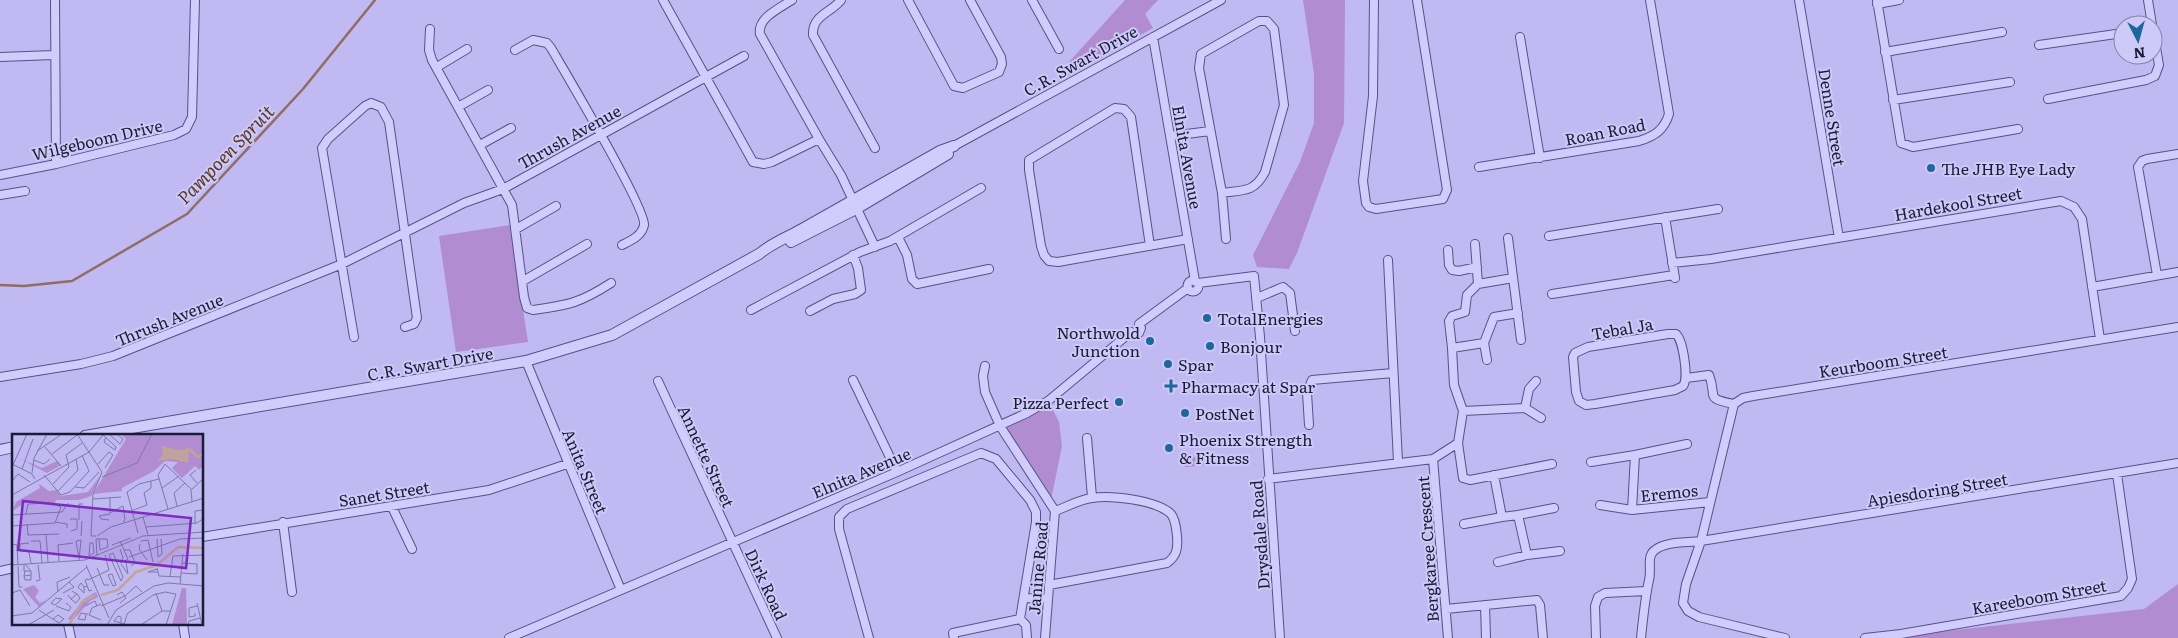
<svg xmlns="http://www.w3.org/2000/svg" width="2178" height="638" font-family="Literata,serif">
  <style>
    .green { fill: #b18cd0 }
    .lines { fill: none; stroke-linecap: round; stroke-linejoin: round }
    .stream { stroke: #8f6d65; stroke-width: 2.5 }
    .minor-casing { stroke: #525489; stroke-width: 10 }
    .tertiary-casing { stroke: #525489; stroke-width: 12 }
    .minor { stroke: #d2ccfc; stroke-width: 8 }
    .tertiary { stroke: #d2ccfc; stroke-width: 10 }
    .poi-dot { fill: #1d679d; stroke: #cfc9f8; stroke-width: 2 }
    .labels { text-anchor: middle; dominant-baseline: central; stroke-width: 4; stroke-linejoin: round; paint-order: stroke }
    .street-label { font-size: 16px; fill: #191c36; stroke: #cfc9f8 }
    .poi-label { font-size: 16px; fill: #191c36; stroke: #cfc9f8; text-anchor: start }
    .water-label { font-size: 18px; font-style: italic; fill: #583826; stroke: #cfc9f8 }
    .inset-river { fill: none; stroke: #c1a39e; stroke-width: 2.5 }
    .inset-road { fill: none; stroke: #7d7aa7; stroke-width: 1 }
    .view { fill: #7b2cbf; fill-opacity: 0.15; stroke: #7b2cbf; stroke-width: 2.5 }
    .inset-edge { fill: none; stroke: #191c36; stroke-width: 2.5 }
  </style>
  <rect width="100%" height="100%" fill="#c0b9f2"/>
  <path class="green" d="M1125,0H1158L1145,14L1153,28L1064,78L1060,72Z
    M1303,0H1345L1344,123L1297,253L1289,269L1257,267L1253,255L1300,162L1314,123V74Z
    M510,225L528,342L456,352L439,236Z
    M1049,402L1059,422L1062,446L1051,500L1002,427Z
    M1210,456L1211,465L1185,467L1184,458Z
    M2178,584V638H1884L2144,609Z"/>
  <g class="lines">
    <path class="stream" d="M0,285L24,286L72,281L187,214L303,89L375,0"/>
    <defs>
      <path id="minor" d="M55,0L56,164
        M663,0L753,162L764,164L772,162L819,139L841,175L875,247
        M792,0C780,8 757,18 760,34L819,139
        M841,0C831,13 812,15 813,35L875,148
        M908,0L954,86L963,88L999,72L1002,64L1001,57L970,0
        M1032,0L1059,49
        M1374,0L1373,96L1363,181L1366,203L1369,207L1376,209L1443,199L1447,190L1417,0
        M1799,0L1839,238
        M1877,0L1901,143L1913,147L2018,129
        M2148,0L2152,25
        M1877,4L1899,0
        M1259,21H1267L1274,29L1284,105L1265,172C1254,193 1243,190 1222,193L1199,68L1201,54Z
        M430,29L429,50L432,60L512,205L524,297L527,308L533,310C569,305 580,303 611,283
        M1153,37L1195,281
        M1520,37L1540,158
        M2039,45L2123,33
        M515,50L533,40L547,43L551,48C565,72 647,210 644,225C642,236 630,241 622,245
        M1885,52L2002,32
        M0,57L54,55
        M437,67L467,49
        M2048,99L2146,80L2155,76L2159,65L2153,30
        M1893,100L2010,82
        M458,107L488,90
        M1171,136L1210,131
        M480,145L511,128
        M954,146L1221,0
        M1479,167L1639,141C1655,136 1664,130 1669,114L1650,0
        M0,175L56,164L174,135L186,129L192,117L195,0
        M1222,193L1226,239
        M0,195L25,191
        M1665,217L1675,278
        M516,229L556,206
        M1549,236L1718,209
        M898,237L907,255L912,279L917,284L989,269
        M1508,238L1521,340
        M1475,244L1478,284
        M1150,246L1131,117L1124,109L1115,108L1029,160V170L1041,246L1044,255L1049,261L1058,262L1188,239
        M1448,250L1449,265L1452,270L1459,271L1477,267
        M1388,260L1398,462
        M1672,263L1711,259L2061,201L2074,207L2082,219L2100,339
        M2157,275L2138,167L2142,161L2147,159L2178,154
        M1187.5 286a5.5 5.5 0 1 1 11 0a5.5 5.5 0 1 1-11 0Z
        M523,281L587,244
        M1198,283L1254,276L1260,337L1280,638
        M2092,287L2178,272
        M1552,294L1674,275
        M1257,298L1283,287L1290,293L1295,331
        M751,310L860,252L890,241L981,188
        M810,311L833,299L855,294L861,290L858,268L853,255
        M1518,313L1494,317L1484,343L1452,348L1454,385L1463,411L1458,443L1463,478L1470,480L1552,464
        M1139,324L1188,288
        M1131,332L1136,334L1139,333L1141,328L1139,324
        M1668,334H1676C1683,340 1689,378 1683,386L1675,390L1595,404L1586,405L1579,401L1576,392L1573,357L1575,353L1588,347Z
        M354,337L322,148L328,139L365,106L371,103L381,107L389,122L417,318L414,324L405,327
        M1484,343L1487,360
        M1452,348L1449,321L1452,316L1465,312L1467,295L1478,284L1513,278
        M526,361L621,590
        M985,366L983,376L985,392L1000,426L1055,511L1045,638
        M0,377L81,364L113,356L342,264L464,203L503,189L744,56
        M1686,378L1709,375C1718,397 1703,398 1734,404
        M853,380L897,472
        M658,381L777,638
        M1525,408L1529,389L1536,381
        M1463,411L1525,408L1541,418
        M1309,425L1307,393L1312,380L1393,373
        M1087,438L1092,497
        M1433,459L1448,638
        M1591,462L1635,455
        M1494,475L1502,517L1518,515L1527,555L1560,551
        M1268,479L1433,459L1458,443
        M1600,505L1632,510L1710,502
        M392,507L412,549
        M1632,510L1635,455L1687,444
        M1518,515L1554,508
        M283,522L292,592
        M1464,524L1502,517
        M202,537L489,490L567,464
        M1498,562L1527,555
        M0,571L14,568
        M1049,585L1167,563C1177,556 1178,548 1177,536C1176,529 1176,520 1171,514C1157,500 1111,495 1092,498C1080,499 1067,507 1055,511
        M1024,598L1048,599
        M1485,605L1486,638
        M1446,609L1537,600L1540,605L1543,638
        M1020,619L1026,625L1027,638
        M68,624L71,638
        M183,624L185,637
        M509,638L897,472L1027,413L1048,401L1131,332
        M869,638L839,529V517L847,509L981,453L996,459L1030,500L1036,512V522L1020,619L953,633L954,638
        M1596,638L1595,606L1598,597L1605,593L1646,591
        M1641,638C1643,618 1645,599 1649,580C1652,570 1646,556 1655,550C1666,541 1687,543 1701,541L2178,463
        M1785,638L1699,617L1688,611L1683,603L1686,584L1701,541L1734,404L1743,398L1753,396L2178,327
        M1865,638L1901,634L2121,596L2128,588L2132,579L2117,474"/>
      <path id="tertiary" d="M791,242L856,209L948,154
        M85,436L526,361L612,335L759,254C772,243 788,237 802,229C848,203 894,177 940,151L954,146
        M0,450L14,447"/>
    </defs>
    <use href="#minor" class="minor-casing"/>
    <use href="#tertiary" class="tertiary-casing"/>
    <use href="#minor" class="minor"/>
    <use href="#tertiary" class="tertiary"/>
  </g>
  <g class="poi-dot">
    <circle cx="1931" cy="168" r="5"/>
    <circle cx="1207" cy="318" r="5"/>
    <circle cx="1150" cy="341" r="5"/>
    <circle cx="1210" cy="346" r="5"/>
    <circle cx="1168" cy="364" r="5"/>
    <path d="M1168.5 378.5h5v5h5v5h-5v5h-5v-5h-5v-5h5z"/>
    <circle cx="1119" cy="402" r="5"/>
    <circle cx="1185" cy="413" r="5"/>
    <circle cx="1169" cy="448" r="5"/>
  </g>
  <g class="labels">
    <g class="street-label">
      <text transform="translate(1080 60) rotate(-29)">C.R. Swart Drive</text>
      <text transform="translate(1833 117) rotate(81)">Denne Street</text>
      <text transform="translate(1605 131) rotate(-11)">Roan Road</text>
      <text transform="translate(569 136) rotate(-29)">Thrush Avenue</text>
      <text transform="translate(97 139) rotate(-13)">Wilgeboom Drive</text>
      <text transform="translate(1188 157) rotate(80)">Elnita Avenue</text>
      <text transform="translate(1958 203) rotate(-10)">Hardekool Street</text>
      <text transform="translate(169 319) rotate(-22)">Thrush Avenue</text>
      <text transform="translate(1622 328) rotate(-10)">Tebal Ja</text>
      <text transform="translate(1883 361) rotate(-9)">Keurboom Street</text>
      <text transform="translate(430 363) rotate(-10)">C.R. Swart Drive</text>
      <text transform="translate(707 456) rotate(65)">Annette Street</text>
      <text transform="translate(586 471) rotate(67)">Anita Street</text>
      <text transform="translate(861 472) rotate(-23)">Elnita Avenue</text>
      <text transform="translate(1937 489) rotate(-9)">Apiesdoring Street</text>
      <text transform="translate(1669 492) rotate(-6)">Eremos</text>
      <text transform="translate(384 493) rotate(-9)">Sanet Street</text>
      <text transform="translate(1259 535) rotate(-94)">Drysdale Road</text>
      <text transform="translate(1427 549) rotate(-94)">Bergkaree Crescent</text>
      <text transform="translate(1037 568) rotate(-85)">Janine Road</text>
      <text transform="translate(767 584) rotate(65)">Dirk Road</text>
      <text transform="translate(2039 596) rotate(-10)">Kareeboom Street</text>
    </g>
    <g class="poi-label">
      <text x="1941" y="168">The JHB Eye Lady</text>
      <text x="1217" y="318">TotalEnergies</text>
      <text x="1140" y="332" text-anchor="end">Northwold<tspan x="1140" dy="18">Junction</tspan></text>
      <text x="1220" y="346">Bonjour</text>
      <text x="1178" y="364">Spar</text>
      <text x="1181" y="386">Pharmacy at Spar</text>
      <text x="1109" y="402" text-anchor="end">Pizza Perfect</text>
      <text x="1195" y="413">PostNet</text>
      <text x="1179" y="439">Phoenix Strength<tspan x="1179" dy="18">&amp; Fitness</tspan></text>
    </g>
    <g class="water-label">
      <text transform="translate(225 154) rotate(-46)">Pampoen Spruit</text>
    </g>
  </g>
  <g transform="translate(12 434)">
    <rect width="191" height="191" fill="#c0b9f2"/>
    <path d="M109,0H191V32L187,36L183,32L170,44L160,34L166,28L153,27L142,37L110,54V57L81,60L114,5ZM7,24L30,34L45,27L49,31L35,39ZM89,41L79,62L67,66H44L43,69H13L0,77L4,68L28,54L27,50L37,57L45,56L49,62L76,58ZM22,151L27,157L23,163L28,169L34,166L27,173L11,155ZM170,154H174L175,191H160ZM84,158L86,163L78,167L60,187L56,185L72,165Z" fill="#b18cd0"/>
    <path d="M149,12L168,16L177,14L176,29L161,25L146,27L151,20Z" fill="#c1a39e"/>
    <path class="inset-river" d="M177,15L186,23L192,19M89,161L106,156L124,138L145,131L166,113L192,114M57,191L70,168L84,161"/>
    <path class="inset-road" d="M65,0L90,38L81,60L79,102H84M97,0L108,10L111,5L105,0M91,1L104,13L103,16L92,8L94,3M33,13L49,32M25,17L50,0M40,20L65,1M22,26L32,30L38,25M0,30L20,40L23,45M86,30L97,18L101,21L93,34M0,33L15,0M10,35L21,5M184,36L178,41L185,49M20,39L22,24L35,0M32,41L49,61L58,58L77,37L70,21M90,43L125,29L140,0M0,47L6,40L18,48M41,50L57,33L54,21L70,9M63,53L72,54L87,38M150,54L167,42M46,57L66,36L64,25M0,61L77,18L92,0M98,63V79M81,65L109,63M180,67L179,56L192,44M165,72L162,59L173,49M156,75L146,41L153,30L179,55M119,77L135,71L132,59L139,54V47M98,79L111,72L113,86L111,88M0,81L50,78L56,69M131,83L136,101M58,85H65V95L59,97M67,86V70H71M97,86L89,85L87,82L98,80M43,88L55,90V94M183,89V77L192,76M15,90L16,101L47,100M0,92L43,89L49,73L39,69L16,70L14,80M134,93L185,89L192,84M126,99L115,58L127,50L147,45M34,100L36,128M69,102L70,87M85,102L99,93L192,64M84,105H95L96,113L88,116L87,105M84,105L85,121M145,105L146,123L150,120L149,105M19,107H28L30,129M108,107L112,116H118L123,129L119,132M129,107L136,106L141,128M17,109L8,110V117L17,118L19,129M78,109H81L82,119L77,122ZM0,110L5,111L6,130M128,110L127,115L135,126M100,111L119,104M108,115L111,124L108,129M101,119L111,143L109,147L97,121ZM117,123L168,105L191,104V98M67,126L69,106L64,107L67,124M47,127L46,111L61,109M109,129L116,125L112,116M12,130V137H19L13,130M109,130L116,140L114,128M0,131L73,126L131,102L192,98M74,131L97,184M6,132L7,153H10M85,134L92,151H97M145,134L147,142L169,143M145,135L136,138H146M13,137L12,142L19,141V137M169,139L185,140V130L170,129M96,141L100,140L104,151L101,152L96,141M12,142L13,146H19V141M158,142L161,122L192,121M76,145L73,146L77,157L80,156M76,146L97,136L93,121M24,147L28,146L26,131M168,150L171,120M72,153L69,149L66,153L72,159V153L75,152M46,158L45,148L58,143M0,159L8,156L18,172M51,159L62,153L57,148M144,159L150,177M56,161L59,165L65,160L60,157M105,161L110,158L114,164L108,169M43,164L50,165L43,171L39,169L43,165M59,165L64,169L68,164L65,160M185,169L190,191M44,172L57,177L59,173L54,169M73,172L83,167L85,172M89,172L113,162L124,152L130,158M27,176L36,182L47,189L52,185L46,181L41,185M183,179V182L177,183V174L185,172M74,180L73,186L66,185L69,179H70L74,180H76M0,182L20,179L75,133M89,186L77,181L80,174L89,170M109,189V183L106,182L102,187L112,190M16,191L42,176M95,191L104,176L142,152L156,149L192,152M112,191L115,180L141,161L153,158L164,160L154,191M129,191L150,177H158M176,191L177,187L188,184"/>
    <path class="view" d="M11,67L179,84L174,134L6,116Z"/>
    <rect width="191" height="191" class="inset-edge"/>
  </g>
  <g transform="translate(2138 40) rotate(174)"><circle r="24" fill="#cfc9f8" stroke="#8684aa"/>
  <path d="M0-4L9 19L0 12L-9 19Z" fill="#1d679d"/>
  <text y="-8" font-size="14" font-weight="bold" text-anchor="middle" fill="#191c36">N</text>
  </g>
</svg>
